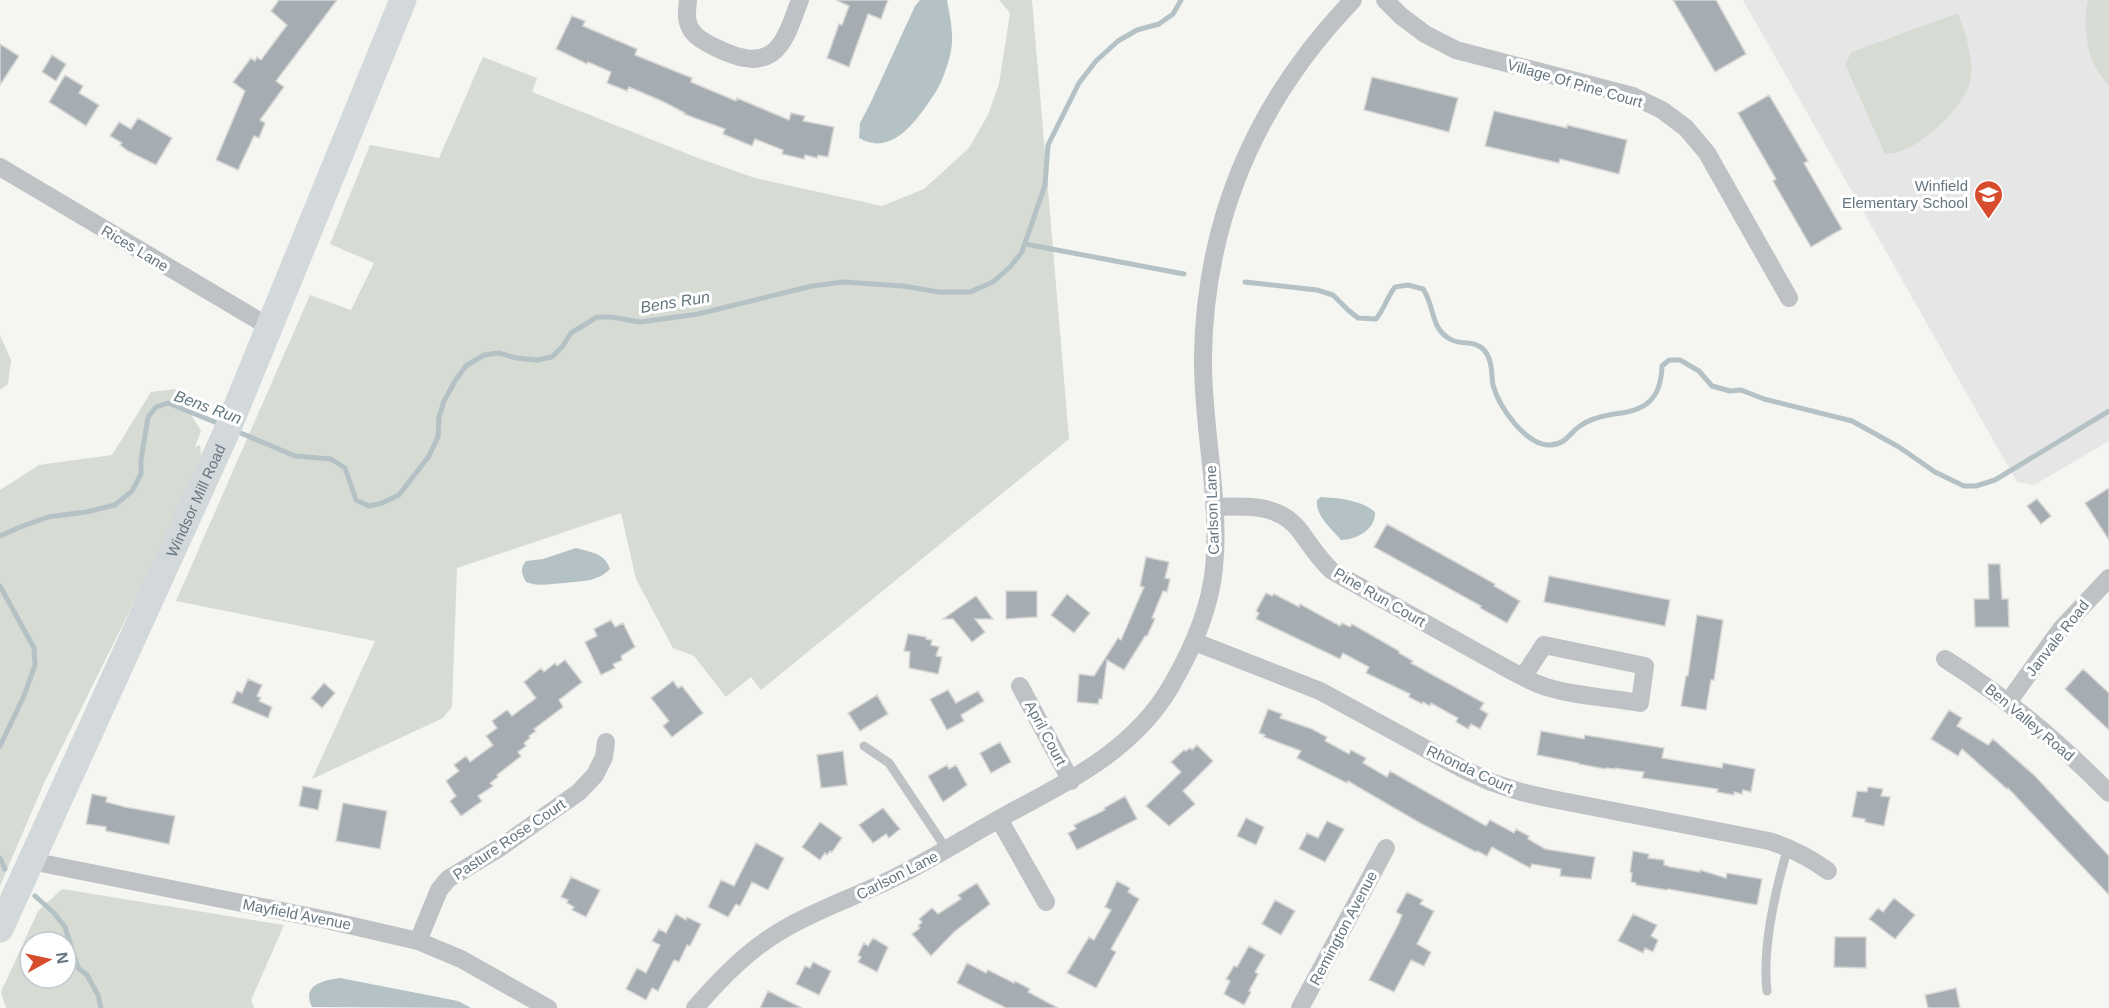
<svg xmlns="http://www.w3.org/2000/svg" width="2109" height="1008" font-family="Helvetica,sans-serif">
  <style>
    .built { fill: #e5e6e5 }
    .green { fill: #d6dbd3; fill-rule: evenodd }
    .water { fill: #b5c2c5 }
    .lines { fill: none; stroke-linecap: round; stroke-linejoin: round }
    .stream { stroke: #b5c2c5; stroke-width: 5 }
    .building { fill: #a5adb2; stroke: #d6d6d4; stroke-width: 1.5 }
    .lane { stroke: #bec2c5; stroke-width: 9 }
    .street { stroke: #bec2c5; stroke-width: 18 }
    .secondary { stroke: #d3d8db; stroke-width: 27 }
    .labels { text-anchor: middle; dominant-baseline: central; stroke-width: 6; stroke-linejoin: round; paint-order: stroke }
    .street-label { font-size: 15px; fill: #667681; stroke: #fff }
    .poi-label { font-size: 15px; fill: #667681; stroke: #fff; text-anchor: end }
    .water-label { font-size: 16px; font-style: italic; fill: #61777e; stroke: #fff }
  </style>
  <rect width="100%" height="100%" fill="#f5f5f1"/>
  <path class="built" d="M1743,0H2109V441L2034,485L2017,482Z"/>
  <path class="green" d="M999,0H1032L1069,439L761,690L751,677L726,697L694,656L673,648L636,579L621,513L457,568L452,707L443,718L312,779L375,641L176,601L310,295L351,310L374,263L330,244L370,145L439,158L483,57L537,78L532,92L698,158L755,178L882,206L924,189L969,148L988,115L999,84L1010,13Z
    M2088,0H2109V85C2087,65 2082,27 2088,0Z
    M1958,13C1965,34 1975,59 1970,82C1964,106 1926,142 1903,150C1898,153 1891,153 1885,154L1845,64L1852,52Z
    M0,335L11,360L8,384L0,390Z
    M175,389L201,431L195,447L200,445L201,455L156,558L44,783L0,886V490L39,465L112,455L151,392Z
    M62,889L284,925L251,1000L254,1008H6L1,992L38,911ZM30,942H66V978H30Z"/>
  <path class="water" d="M920,0H947C950,16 954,35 951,51C949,61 945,73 941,82C938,89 933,96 929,102C913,125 890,156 859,138L860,123L870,104L915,6Z
    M1321,497C1338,498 1362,500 1375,512C1376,529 1357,540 1341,540C1332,529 1315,516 1317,500Z
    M576,548C590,552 605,553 610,569C597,582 582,581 564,583C550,584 539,587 526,582C521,573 520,568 526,561L543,559Z
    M340,978L458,1001L471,1008L312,1007C301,985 324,980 340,978Z"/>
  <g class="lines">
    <path class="stream" d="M1025,244L1184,274
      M1245,282L1317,290L1333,295L1348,310L1358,318L1376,319C1385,308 1387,297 1395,287L1408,285L1423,289C1435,306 1430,328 1450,339C1461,346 1474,339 1484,350C1493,360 1491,374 1493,385C1499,407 1526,446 1550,445C1567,444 1568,434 1580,426C1589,419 1602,416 1614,414C1645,411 1661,400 1662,366L1669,360H1680L1699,371L1712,386L1730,391L1741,390L1764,399L1852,421L1899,447L1935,472L1964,486H1976L1995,480L2109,411
      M236,431L295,456L331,459L345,468L356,500L369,506L382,503L399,495L429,456L438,437L439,417L444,401L455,381L466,366L484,355L499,353L516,358L537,360L552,357L562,347L571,333L597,317H611L640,322L698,314L812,286L843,282L903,286L939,292H970L993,282L1010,267L1022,252L1045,185L1048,145L1079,83L1096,61L1118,41L1137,30L1159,24L1173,14L1181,0
      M0,536L20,527L48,517L86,512L115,505L132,491L141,474V460L148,417L156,407L168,403L222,425
      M0,586L34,648L35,665L24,696L0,746
      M0,858L5,869
      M35,896L54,913L65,927L78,968L87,975L98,995L101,1008"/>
  </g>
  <path class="building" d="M279,0H337L276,81L284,87L260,120L265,123L259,138L254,136L238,170L216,160L245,91L233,82L251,58L255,61L257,57L261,60L287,25L271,11Z
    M836,0H888L881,19L868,14L849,67L827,58L839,24L842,25L849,6Z
    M1673,0H1716L1746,54L1715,72Z
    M572,16L585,21L583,26L637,49L635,55L692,78L691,82L736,101L737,98L789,120L791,113L805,116L803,121L834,127L828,157L818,155L817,158L805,155L804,159L782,154L783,150L755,139L752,146L723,134L725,129L684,114L685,113L664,102L629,87L627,91L607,83L611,72L588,62L587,64L556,49Z
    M0,44L19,56L0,85Z
    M52,55L66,64L56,81L42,72Z
    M65,75L83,86L79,93L99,105L86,126L49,102Z
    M1372,77L1458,98L1449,132L1364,110Z
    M1769,95L1808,161L1804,163L1842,229L1811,247L1773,181L1776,179L1738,113Z
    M1494,111L1567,128V125L1627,140L1619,174L1560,159L1559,163L1485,146Z
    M138,118L172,138L156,165L128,151L120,145L122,143L110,136L119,122L131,129Z
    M2109,488V540L2085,503Z
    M2037,499L2051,516L2041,524L2027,506Z
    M1387,524L1495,584L1494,586L1520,601L1507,623L1480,608L1481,606L1374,547Z
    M1146,557L1169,562L1165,578L1170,579L1167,592L1163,591L1152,618L1155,619L1147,636H1145L1124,670L1107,660L1102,699H1099L1098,704L1077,702L1079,674L1094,676L1118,638L1121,640L1144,587L1140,586Z
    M1988,564H2000L2002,599H2008L2009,627H1975L1974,599H1989Z
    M1549,576L1670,600L1665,626L1544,602Z
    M1006,591H1037V617L1006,619Z
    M1266,593L1272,596L1274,594L1299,607L1300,604L1340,626L1342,623L1350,627L1352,624L1399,651V653L1413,661L1411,663L1484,703L1480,709L1488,714L1480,729L1471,724L1468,729L1456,722L1458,718L1431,703L1430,706L1423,702L1422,704L1409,697L1410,694L1366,673L1369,667L1343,653L1340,659L1256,619L1259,613L1256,611Z
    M1067,594L1090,613L1074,633L1051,615Z
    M976,596L993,619H975L985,632L972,642L953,619H943Z
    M1697,615L1723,620L1714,680H1711L1706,710L1681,706L1686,676H1688Z
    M611,620L615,627L623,623L635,647L621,656L622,660L613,664L615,668L601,675L585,642L597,636L594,629Z
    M908,634L926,637V639L932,640L931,645L939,647L936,656L942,657L938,674L909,668L910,652L904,651Z
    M565,660L582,682L559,700L563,707L534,729L536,731L529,736L530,738L524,743L526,746L518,752L521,756L497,775L498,777L490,783L493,786L478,796L482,801L461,816L450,801L456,796L446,781L459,771L454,765L466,756L470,762L493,745L486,736L497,728L492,721L507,710L512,716L536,698L524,682L541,668L544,672L555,663L557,666Z
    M2083,669L2109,693V730L2065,689Z
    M248,679L262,685L257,696L261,698L259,701L272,707L268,718L232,703L237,691L242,693Z
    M673,681L678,688L682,686L703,713L672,737L663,726L669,721L651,698Z
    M324,683L335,693L322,708L311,698Z
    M948,690L956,703L978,691L984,701L961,715L964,721L947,730L930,699Z
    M877,695L888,714L860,731L848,713Z
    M1268,709L1282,714L1280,718L1312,729L1327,737L1325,741L1349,754L1351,750L1366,758L1363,763L1387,777L1390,771L1486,826L1490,820L1514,833L1516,829L1529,836L1528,839L1545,849L1595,857L1591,879L1560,876L1561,869L1532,864L1530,868L1492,847L1487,856L1477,851L1476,852L1420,823L1348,781L1347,783L1297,758L1301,751L1264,737L1265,735L1259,733Z
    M1949,710L1962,718L1957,726L1988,745L1993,739L2035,776L2109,856V895L2008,788L2007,789L1962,749L1958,756L1931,739Z
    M1541,731L1584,739L1585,735L1664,748L1662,758L1722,768L1723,763L1755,769L1751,792L1743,790L1742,794L1734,792V795L1717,792L1718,789L1642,778L1644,772L1615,768V769L1606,768L1605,769L1579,764V763L1537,755Z
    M1000,742L1011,762L991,773L980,753Z
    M1197,745L1213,761L1183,791L1195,804L1169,826L1146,806L1181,772L1171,762L1184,750L1186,751L1190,748L1192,750Z
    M843,751L847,785L821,788L817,755Z
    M947,765L949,769L956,765L967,785L943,802L928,776Z
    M303,786L322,790L318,810L299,806Z
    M1868,787L1883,789L1881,796L1890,797L1884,826L1865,822V819L1852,817L1857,791L1867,792Z
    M92,794L107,797L106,802L125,807L175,816L169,844L106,831V827L86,824Z
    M1125,796L1137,819L1077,850L1068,833L1076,829L1074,825L1105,810L1104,808Z
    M343,803L387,811L380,849L336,841Z
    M883,808L900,829L889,838L886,834L873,843L859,825Z
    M1246,818L1264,827L1256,845L1237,836Z
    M1327,821L1344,829L1325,862L1299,849L1307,833L1318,838Z
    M820,822L842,838L832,852L830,851L827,855L825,853L820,860L802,847Z
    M756,843L784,858L768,890L752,882L740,906L736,904L728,917L708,907L721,880L734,886Z
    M1633,851L1649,854L1648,858L1664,860V865L1671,867L1700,872V870L1726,878L1727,873L1762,879L1757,905L1668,889L1667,890L1636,885V883L1631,882L1632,873L1630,872Z
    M571,877L600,890L586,917L572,910L574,907L567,903L568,900L561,897Z
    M1117,881L1130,888L1128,892L1139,899L1111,949L1116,952L1096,988L1067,973L1089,937L1094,940L1111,910L1105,907Z
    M977,883L990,904L954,932L931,956L912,934L920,928L918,926L922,922L919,919L932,908L938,914L961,899L958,895Z
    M1407,892L1423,900L1420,904L1434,911L1417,944L1431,952L1424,966L1411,960L1394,992L1369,980L1399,923L1402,915L1396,912Z
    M1894,898L1915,915L1895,939L1869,919L1878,908L1883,912Z
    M1275,900L1295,911L1281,935L1262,924Z
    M676,914L686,920L687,917L701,924L690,946L687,945L679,962L674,960L658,991L652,988L646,1000L626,989L637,968L646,973L660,945L652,941L659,929L666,933Z
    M1633,914L1657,925L1651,936L1658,940L1653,952L1645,948L1643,953L1618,941Z
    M1835,937H1866V968L1834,967Z
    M873,938L888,947L877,972L858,962L861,957L858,955L864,943L868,946Z
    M1249,946L1265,955L1255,972L1258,974L1249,991L1251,992L1244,1005L1224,994L1230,981L1226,979L1234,966L1237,967Z
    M813,962L831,971L819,995L796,984L805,966L810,968Z
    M967,963L986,973L988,970L1014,983L1015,981L1030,989L1028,992L1058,1008H1006L986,998L957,983Z
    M1956,988L1960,1008H1928L1925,995Z
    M768,991L802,1008H760Z"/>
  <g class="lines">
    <path class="lane" d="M864,746L889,763L947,850
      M1767,991C1762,948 1776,888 1788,847"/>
    <path class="street" d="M688,0C687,12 685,21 692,31C699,42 732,56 745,58C754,60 764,58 772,53C787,42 793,17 800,0
      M1385,0L1401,16L1425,34L1456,50L1633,96L1662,110L1686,128L1707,153L1789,298
      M0,167L271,328
      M1214,507C1245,506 1279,503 1300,531C1311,546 1319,559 1332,571L1504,667C1515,673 1526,679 1538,684C1568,696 1608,697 1640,703L1645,666L1544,645L1523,677
      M1195,642L1320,691L1461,768L1491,782L1521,792L1552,799L1769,841C1791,848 1809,857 1828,871
      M1945,659C2006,697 2059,742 2109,793
      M1020,686L1071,781
      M2009,701L2061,629L2109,578
      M999,819L1046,902
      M31,861L327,920L418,941L461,959L548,1008
      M418,941L439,890L448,879L501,847L579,792L595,775L604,757L606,742
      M695,1008C721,978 749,949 784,929C820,908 860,895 898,876C939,855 978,830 1019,808C1078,777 1137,745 1171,686C1192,650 1210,610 1214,568C1221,498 1202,427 1203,357C1205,218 1257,100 1353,0
      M1300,1008L1386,848"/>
    <path class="secondary" id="s1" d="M0,929L226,433L403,0"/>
  </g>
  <defs>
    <symbol id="school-pin" viewBox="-11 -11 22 30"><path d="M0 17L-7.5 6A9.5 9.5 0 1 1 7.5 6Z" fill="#d84c2e" stroke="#fff"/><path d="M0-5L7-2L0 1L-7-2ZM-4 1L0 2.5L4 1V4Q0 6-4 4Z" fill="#fff"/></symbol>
  </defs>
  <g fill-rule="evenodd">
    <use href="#school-pin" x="1972" y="178" width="33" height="45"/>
  </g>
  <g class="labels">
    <g class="street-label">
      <text transform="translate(1575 83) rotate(16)">Village Of Pine Court</text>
      <text transform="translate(135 248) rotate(31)">Rices Lane</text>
      <text stroke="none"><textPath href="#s1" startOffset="471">Windsor Mill Road</textPath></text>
      <text transform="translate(1212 510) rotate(-92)">Carlson Lane</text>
      <text transform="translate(1380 597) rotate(30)">Pine Run Court</text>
      <text transform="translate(2057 638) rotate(-52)">Janvale Road</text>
      <text transform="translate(2030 722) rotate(40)">Ben Valley Road</text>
      <text transform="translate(1046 733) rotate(62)">April Court</text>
      <text transform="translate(1470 769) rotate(25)">Rhonda Court</text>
      <text transform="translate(509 839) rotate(-34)">Pasture Rose Court</text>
      <text transform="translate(897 875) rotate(-27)">Carlson Lane</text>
      <text transform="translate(297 914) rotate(11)">Mayfield Avenue</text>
      <text transform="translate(1343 928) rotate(-62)">Remington Avenue</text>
    </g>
    <g class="poi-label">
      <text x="1968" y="185">Winfield<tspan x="1968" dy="17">Elementary School</tspan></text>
    </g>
    <g class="water-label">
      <text transform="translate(675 302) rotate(-9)">Bens Run</text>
      <text transform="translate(208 407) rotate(20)">Bens Run</text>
    </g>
  </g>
  <g transform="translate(48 960) rotate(82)"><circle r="28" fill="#ffffff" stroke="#c2c8cd" stroke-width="1.5"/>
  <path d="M0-4.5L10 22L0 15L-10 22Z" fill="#d84c2e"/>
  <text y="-9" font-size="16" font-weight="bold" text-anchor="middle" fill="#667681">N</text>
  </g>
</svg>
